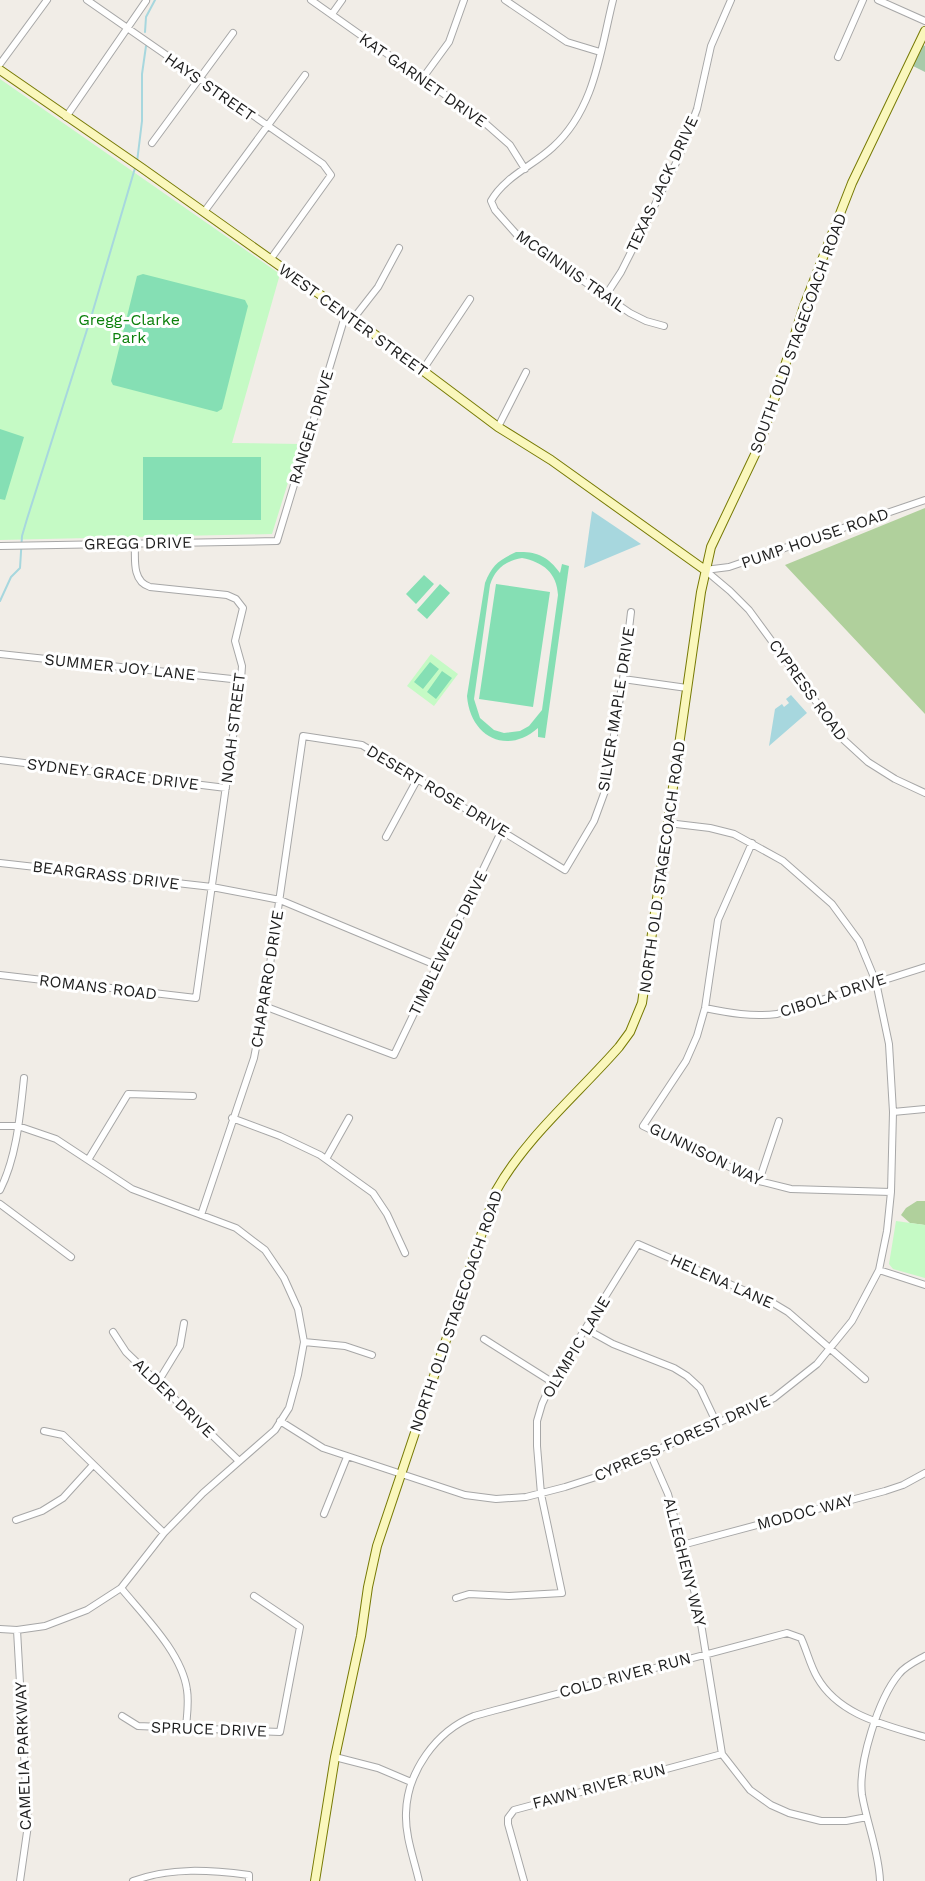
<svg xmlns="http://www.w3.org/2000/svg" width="925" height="1881" font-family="'Work Sans',sans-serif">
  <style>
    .forest { fill: #b0d09c }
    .cemetery { fill: #a8caaa }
    .park { fill: #c5fac5 }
    .pitch { fill: #85dfb4; fill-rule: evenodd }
    .water { fill: #a7d7de }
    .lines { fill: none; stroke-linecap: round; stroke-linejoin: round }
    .stream { stroke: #a7d7de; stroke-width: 2 }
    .street-casing { stroke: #a7a7a7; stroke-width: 8 }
    .secondary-casing { stroke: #777a05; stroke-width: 10 }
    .street { stroke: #fff; stroke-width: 6 }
    .secondary { stroke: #faf7bc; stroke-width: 8 }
    .labels { text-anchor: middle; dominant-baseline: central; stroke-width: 6; stroke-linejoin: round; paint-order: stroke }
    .street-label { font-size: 16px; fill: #202020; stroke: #fff }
    .park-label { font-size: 16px; fill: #0c810c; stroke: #fff }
  </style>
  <rect width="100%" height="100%" fill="#f1ede7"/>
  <path class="forest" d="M925,508V714L785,565Z
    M917,1201H925V1225L910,1223L901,1215L906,1208Z"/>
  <path class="cemetery" d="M923,45L925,46V72L913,66Z"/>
  <path class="park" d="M0,79L280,274L232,443L300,444L272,534L0,540Z
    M431,654L458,674L434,706L407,686Z
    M896,1221L925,1225V1278L893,1269L889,1264Z"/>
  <path class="pitch" d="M143,274L245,300L248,306L222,409L217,412L113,385L111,381L137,276Z
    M0,429L24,437L5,500L0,499Z
    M143,457H261V520H143Z
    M516,552C536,551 548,556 560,573L562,564L569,566L545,738L538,737V728C506,756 470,736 467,696L485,583C492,565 499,560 516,552ZM522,558C543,562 557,573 558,595L542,710L529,726L520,731L504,733L494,730L480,718L474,699L490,585C495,569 505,561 522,558Z
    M424,575L434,584L416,604L406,594Z
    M440,584L450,593L427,619L417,610Z
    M496,584L550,592L533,707L479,699Z
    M430,662L439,669L423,689L414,682Z
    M442,671L452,678L436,699L427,692Z"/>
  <path class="water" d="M592,511L641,544L584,568Z
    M791,695L807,713L769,746L775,709L782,704L784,707L789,703L786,699Z"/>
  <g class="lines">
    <path class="stream" d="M145,32L146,17L155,0
      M137,162L142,121V74L146,46
      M0,601L11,577L20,568L22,536L27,519L92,314L135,168"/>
    <defs>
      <path id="street" d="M87,0L323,164L331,175L270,260
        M311,0L485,123L510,145L525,169
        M505,0L567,42L600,52
        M613,0C600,52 595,109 553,147C534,165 504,177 491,201L495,210L518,236L630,313L646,321L664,326
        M878,0L925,21
        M332,14L342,0
        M838,57L863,0
        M0,64L47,0
        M422,79L449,42L464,0
        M66,117L146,1
        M152,143L233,33
        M204,212L305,75
        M606,295L621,272L678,159L697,109L711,46L731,0
        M353,319L378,287L399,248
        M422,371L470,299
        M498,427L526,372
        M0,546L277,541L346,313
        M705,570L730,591L749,610L844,740L868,762L895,779L925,793
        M705,570L729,567L925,500
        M0,654L241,680
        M623,679L687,688
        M0,760L226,788
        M386,837L418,778
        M752,843L718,920L705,1008L697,1036L686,1061L643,1126L759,1181L791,1189L891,1192
        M0,863L212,887L280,900L438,966
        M0,975L196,998L241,680L242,666L235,641L243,608L236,599L227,595L150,587C132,582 135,559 135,543
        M264,1006L394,1055L502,830
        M705,1008C729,1013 752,1017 777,1014L925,967
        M893,1112L925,1109
        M232,1118L280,1136L320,1155L373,1193L387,1214L405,1253
        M0,1126H18L56,1139L132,1189L236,1228L265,1250L284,1278L298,1309L304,1342L298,1375L289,1408L275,1430L203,1493L164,1533L121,1588L87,1610L45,1626L17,1630L0,1629
        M326,1159L349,1118
        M88,1160L128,1094L193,1096
        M759,1181L779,1121
        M0,1190C17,1156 20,1115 24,1078
        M0,1204L71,1257
        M201,1215L254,1058L264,1006L303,736L362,745L565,870L594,821L605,791L623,679L631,612
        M879,1270L925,1285
        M586,1329L613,1344L674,1368L687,1376L700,1388L717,1424
        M113,1332L126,1352L239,1461
        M484,1339L552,1382
        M304,1342L345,1346L372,1355
        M158,1382L180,1346L184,1323
        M280,1421L323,1448L465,1495L496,1499L526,1497L565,1487L596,1477L774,1398L817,1364L852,1321L879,1270L887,1231L891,1192L893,1112L889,1044L876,982L859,941L832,904L783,861L734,834L710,828L668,823
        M44,1431L63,1435L164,1533
        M650,1453L668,1494L698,1605L722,1754L750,1790L771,1805L789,1813L821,1821H846L867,1817
        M324,1514L347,1457
        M16,1520L42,1511L63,1498L93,1465
        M682,1545L885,1491L903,1485L925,1473
        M121,1588C144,1616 182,1653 187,1690C189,1702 187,1715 186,1727
        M456,1598L469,1594L509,1596L562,1593L541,1494L537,1446V1421L542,1404L552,1382L638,1244L773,1303L788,1312L865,1379
        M17,1630L28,1825L20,1881
        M122,1716L138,1726L280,1732L300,1627L254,1596
        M335,1757L378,1768L411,1782
        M133,1881C171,1867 210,1870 249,1875V1881
        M419,1881C414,1859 405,1836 406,1813C407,1772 436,1731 474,1716C481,1714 489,1712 496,1710L787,1633L801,1638C807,1651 810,1665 817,1677C839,1716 886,1725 925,1737
        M524,1881L508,1824V1818L514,1810L722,1754
        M880,1881C879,1852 867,1824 862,1795C858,1764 878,1699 899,1674C905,1666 916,1661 925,1656"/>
      <path id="secondary" d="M0,70L142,168L346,313L498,427L551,460L705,570
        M315,1881L335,1757L361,1636L368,1587L377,1546L496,1191C526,1137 578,1094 619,1047L630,1032L642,1003L701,592L711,547L760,444L804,306L852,183L925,31"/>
    </defs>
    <use href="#street" class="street-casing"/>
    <use href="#secondary" class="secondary-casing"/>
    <use href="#street" class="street"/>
    <use href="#secondary" class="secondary"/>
  </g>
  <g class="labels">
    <g class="street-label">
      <text transform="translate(423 80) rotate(35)">KAT GARNET DRIVE</text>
      <text transform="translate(210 87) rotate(35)">HAYS STREET</text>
      <text transform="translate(662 184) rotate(-65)">TEXAS JACK DRIVE</text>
      <text transform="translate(571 271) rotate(35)">MCGINNIS TRAIL</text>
      <text transform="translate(353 320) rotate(36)">WEST CENTER STREET</text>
      <text transform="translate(798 333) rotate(-70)">SOUTH OLD STAGECOACH ROAD</text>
      <text transform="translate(311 427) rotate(-73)">RANGER DRIVE</text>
      <text transform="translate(815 538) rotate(-19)">PUMP HOUSE ROAD</text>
      <text transform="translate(138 543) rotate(-1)">GREGG DRIVE</text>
      <text transform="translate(120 667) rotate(6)">SUMMER JOY LANE</text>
      <text transform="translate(808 690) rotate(54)">CYPRESS ROAD</text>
      <text transform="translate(616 709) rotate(-81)">SILVER MAPLE DRIVE</text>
      <text transform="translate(233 728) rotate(-83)">NOAH STREET</text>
      <text transform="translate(113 774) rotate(7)">SYDNEY GRACE DRIVE</text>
      <text transform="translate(438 791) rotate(31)">DESERT ROSE DRIVE</text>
      <text transform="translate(662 867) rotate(-82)">NORTH OLD STAGECOACH ROAD</text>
      <text transform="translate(106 875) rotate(7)">BEARGRASS DRIVE</text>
      <text transform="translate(448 943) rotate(-64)">TIMBLEWEED DRIVE</text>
      <text transform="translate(267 979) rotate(-81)">CHAPARRO DRIVE</text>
      <text transform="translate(98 987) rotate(7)">ROMANS ROAD</text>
      <text transform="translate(833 995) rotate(-18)">CIBOLA DRIVE</text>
      <text transform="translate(706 1154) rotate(26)">GUNNISON WAY</text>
      <text transform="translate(722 1281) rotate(24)">HELENA LANE</text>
      <text transform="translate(456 1311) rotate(-71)">NORTH OLD STAGECOACH ROAD</text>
      <text transform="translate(576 1347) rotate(-59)">OLYMPIC LANE</text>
      <text transform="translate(174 1398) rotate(44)">ALDER DRIVE</text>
      <text transform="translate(682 1438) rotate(-24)">CYPRESS FOREST DRIVE</text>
      <text transform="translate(805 1512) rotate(-15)">MODOC WAY</text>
      <text transform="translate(685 1562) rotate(76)">ALLEGHENY WAY</text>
      <text transform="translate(625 1675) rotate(-15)">COLD RIVER RUN</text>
      <text transform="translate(209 1729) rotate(2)">SPRUCE DRIVE</text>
      <text transform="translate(23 1756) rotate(-92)">CAMELIA PARKWAY</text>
      <text transform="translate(599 1786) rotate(-15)">FAWN RIVER RUN</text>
    </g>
    <g class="park-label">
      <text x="129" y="319">Gregg-Clarke<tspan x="129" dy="18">Park</tspan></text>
    </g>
  </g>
</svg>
